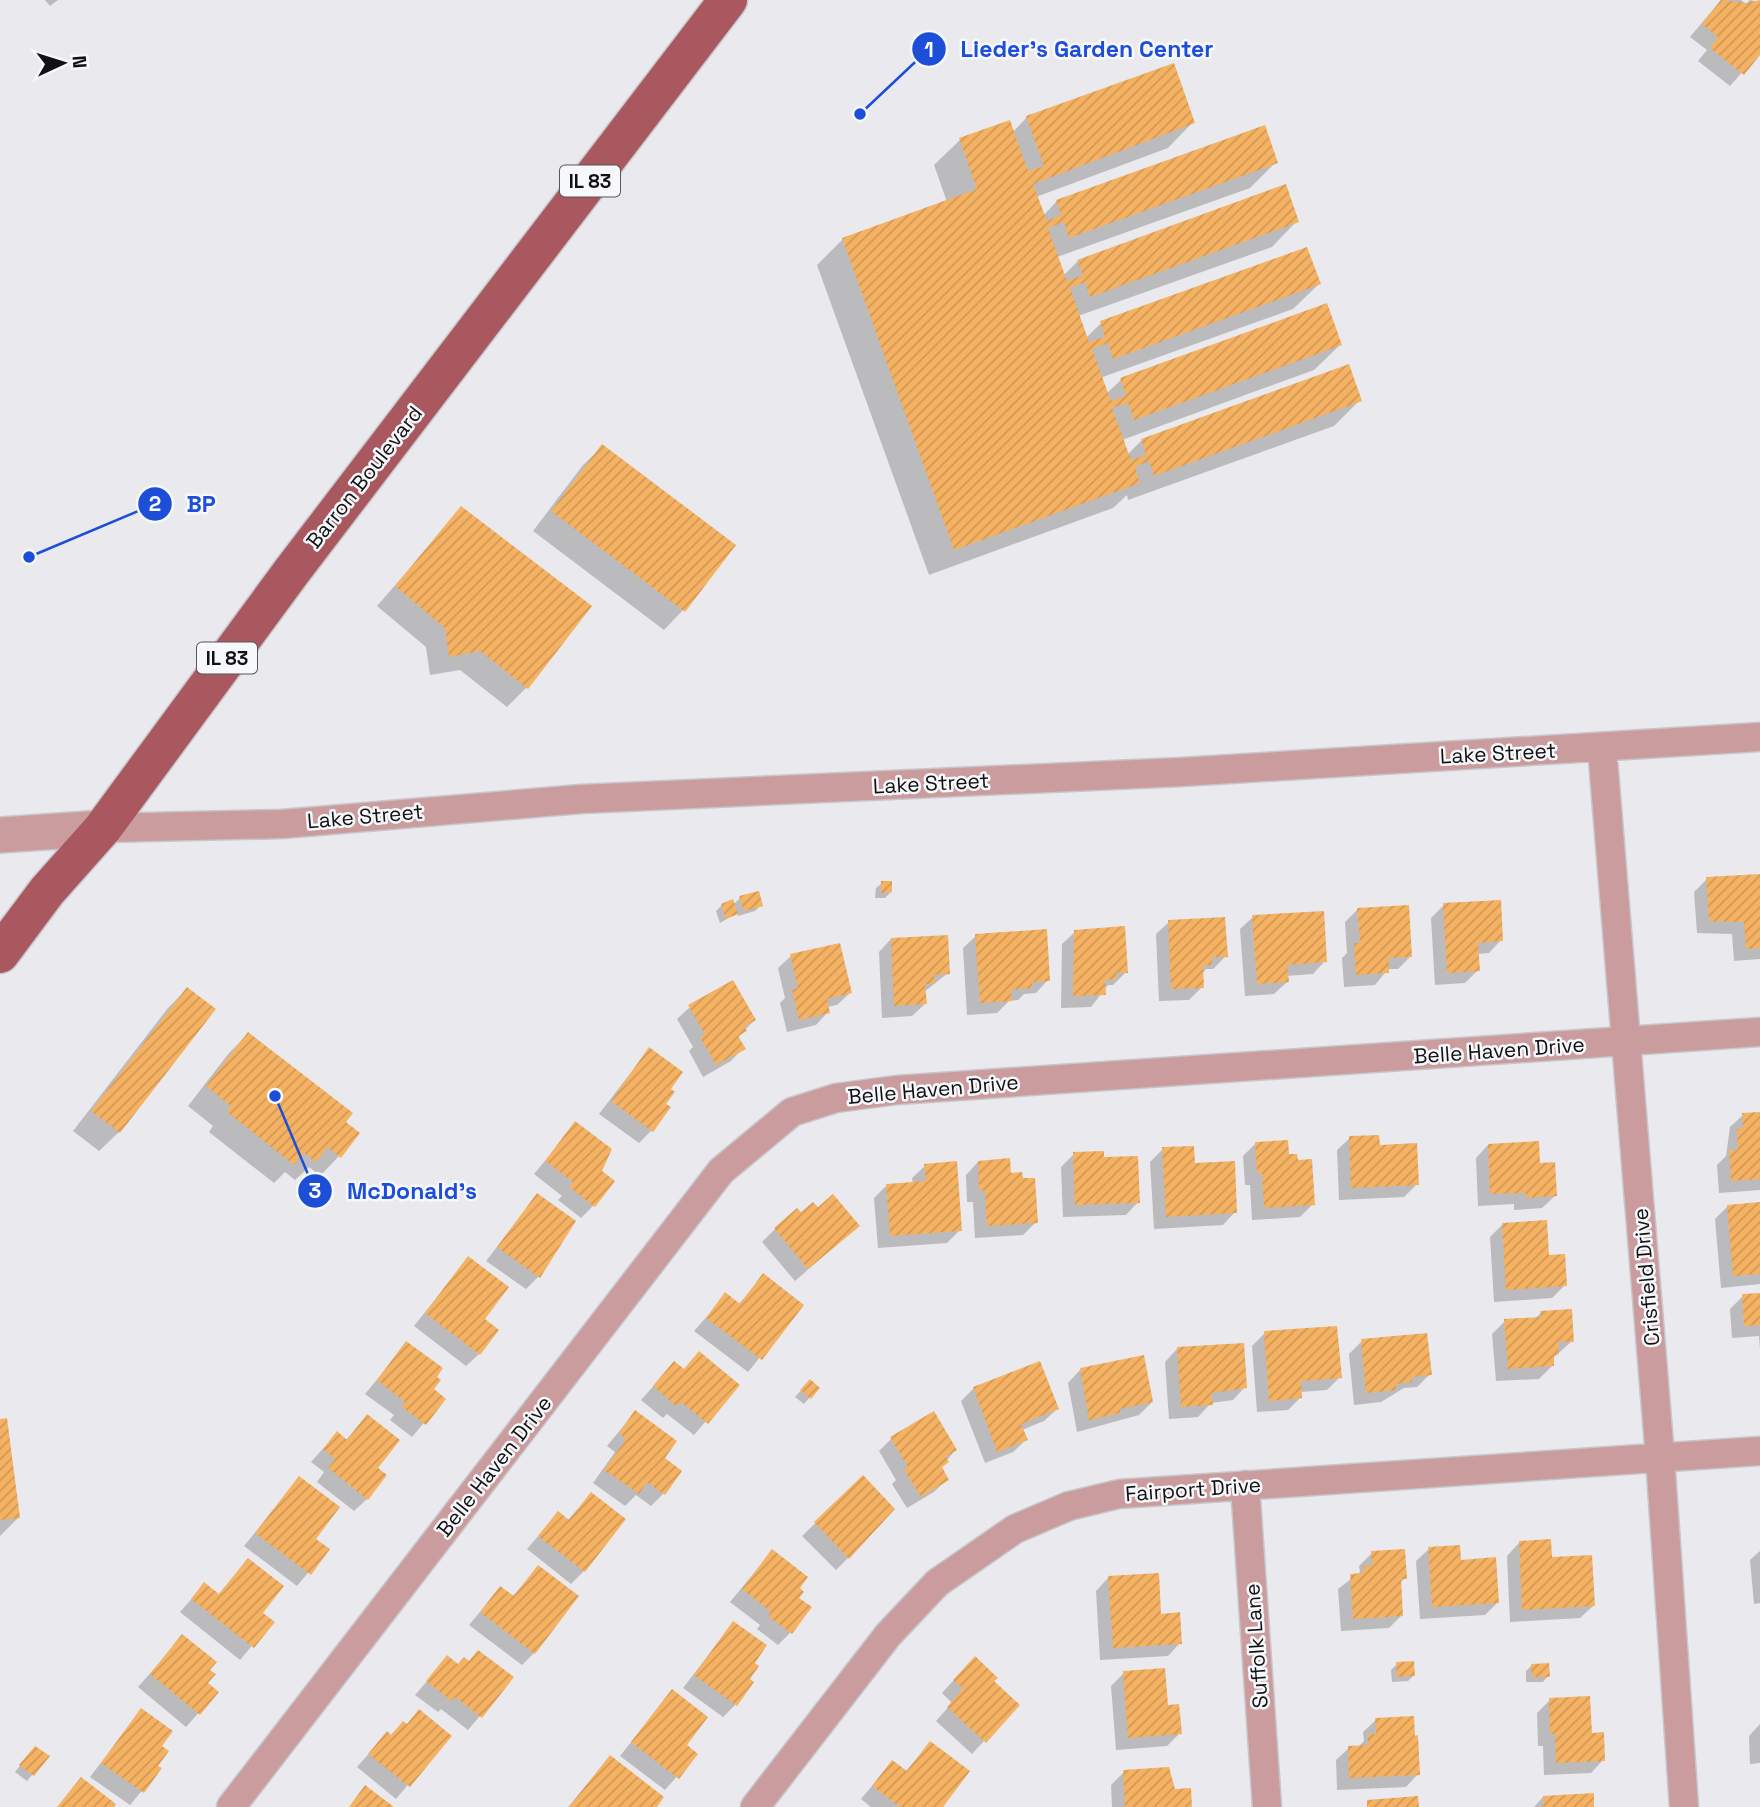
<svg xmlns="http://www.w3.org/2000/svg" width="1760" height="1807" font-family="'Space Grotesk',sans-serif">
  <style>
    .shadow { fill: #0003 }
    .building { fill: url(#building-hatch) }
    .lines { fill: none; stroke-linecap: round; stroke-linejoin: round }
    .minor-casing { stroke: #c7c7cb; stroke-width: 31 }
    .tertiary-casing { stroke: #c7c7cb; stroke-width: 38 }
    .primary-casing { stroke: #c7c7cb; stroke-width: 41 }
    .minor { stroke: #ca9c9d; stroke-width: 28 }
    .tertiary { stroke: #ca9c9d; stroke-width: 35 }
    .primary { stroke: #a8585e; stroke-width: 38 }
    .labels { text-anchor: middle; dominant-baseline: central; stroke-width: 5; stroke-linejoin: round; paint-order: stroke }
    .shield { fill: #f7f8fb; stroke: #575759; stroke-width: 2 }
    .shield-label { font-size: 19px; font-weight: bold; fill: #121213 }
    .street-label { font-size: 21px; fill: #121213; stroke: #f7f8fb }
    .leader { fill: none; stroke: #1d4ed8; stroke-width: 2.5 }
    .callout-dot { fill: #1d4ed8; stroke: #f7f8fb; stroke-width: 2.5 }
    .mark-label { font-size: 21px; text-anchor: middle; font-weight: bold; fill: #fff }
    .callout-label { font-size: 23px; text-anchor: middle; font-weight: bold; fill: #1d4ed8; stroke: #f7f8fb; stroke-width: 5; stroke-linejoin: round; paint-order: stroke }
  </style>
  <defs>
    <pattern id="building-hatch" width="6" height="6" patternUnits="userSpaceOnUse" patternTransform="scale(1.75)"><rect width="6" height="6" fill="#f5b263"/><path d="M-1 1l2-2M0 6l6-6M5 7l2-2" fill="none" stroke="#d19855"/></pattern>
  </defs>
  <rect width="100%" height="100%" fill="#eaeaee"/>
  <path class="shadow" d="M45,0H58L50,6Z
    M1721,0H1741L1746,4L1750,0L1760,2V52L1730,86L1698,61L1707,50L1690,37Z
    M1027,117L1193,122L1168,148L1036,197L1043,216L1057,201L1276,162L1250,188L1057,257L1063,276L1078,261L1297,221L1272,247L1078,316L1086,338L1101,323L1319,284L1293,309L1100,378L1106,394L1121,380L1326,306L1340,345L1314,370L1122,440L1127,455L1142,440L1360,400L1334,426L1128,500L1127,495L1113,508L929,575L817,265L843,239L947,202L934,165L960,140L1009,122L1013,132Z
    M603,446L683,610L664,630L533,531L583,465Z
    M462,508L590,607L526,688L507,707L460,670L430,675L426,647L377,606Z
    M1760,875V959L1734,961L1732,934L1697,933L1694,892L1707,879Z
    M882,883L891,892L885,898H875L876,888Z
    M740,898L761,905L755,911L738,916L737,913L720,923L716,911L722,905H733Z
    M1444,905L1501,940L1489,953L1477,954L1478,970L1465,983L1435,985L1431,918Z
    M1358,909L1411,956L1398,969H1388L1375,985L1344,987L1342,958L1347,953L1345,922Z
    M1253,917L1325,961L1313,974L1286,976L1287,982L1274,994L1245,996L1240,929Z
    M1169,922L1226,956L1213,969H1206L1202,974V987L1189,1000L1159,1001L1156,934Z
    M1075,932L1126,972L1113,985H1108L1091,1007L1061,1008L1062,944Z
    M976,936L1048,980L1036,993L1024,994L1018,1000L1009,1001L997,1013L967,1015L963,948Z
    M891,939L948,973L924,992L925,1004L912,1016L882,1018L879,952Z
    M791,956L850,993L837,1005L827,1007L828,1012L816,1025L787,1032L780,1003L785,998L778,968Z
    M187,989L213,1009L119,1132L99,1151L73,1131L168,1008Z
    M690,1007L754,1020L738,1038L743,1048L731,1061L703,1077L689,1051L693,1047L677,1019Z
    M248,1034L344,1123L339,1156L320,1176L309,1167L295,1180L285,1172L274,1183L209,1132L213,1126L188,1106L229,1053Z
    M649,1049L668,1089L652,1130L639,1143L599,1114Z
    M1760,1114V1190L1719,1193L1717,1165L1726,1156L1730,1127L1743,1115Z
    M576,1123L606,1162L599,1171L594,1205L581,1218L558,1200L562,1196L534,1174Z
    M1350,1138L1378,1146L1417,1184L1404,1197L1339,1200L1337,1150Z
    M1256,1143L1287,1156L1313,1204L1300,1217L1252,1220L1250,1185H1245L1243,1156Z
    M1488,1145L1538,1165L1555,1196L1542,1208L1514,1210V1204L1478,1206L1476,1158Z
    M1163,1149L1193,1165L1235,1212L1223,1225L1154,1229L1150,1162Z
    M1074,1154L1102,1159L1138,1202L1126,1215L1063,1217L1061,1167Z
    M978,1162L1010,1175L1036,1222L1023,1235L975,1238L973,1202H967L966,1175Z
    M925,1166L960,1230L947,1243L878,1248L874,1198L887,1185L913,1184L912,1178Z
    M537,1195L538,1277L526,1289L486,1261Z
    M1760,1204V1284L1721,1288L1715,1219L1728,1206Z
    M801,1215L858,1226L795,1281L762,1242L775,1229Z
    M1503,1224L1548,1257L1565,1285L1552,1298L1494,1302L1490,1237Z
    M468,1258L479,1354L466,1366L414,1326Z
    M763,1276L802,1305L748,1372L694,1331L726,1295L738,1305Z
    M1760,1295V1350L1759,1336L1732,1338L1730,1309L1743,1296Z
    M1541,1313L1572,1341L1552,1359V1366L1539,1379L1496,1381L1492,1334L1505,1321L1534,1319Z
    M1265,1333L1340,1377L1327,1390L1300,1392L1301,1397L1288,1410L1257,1412L1252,1346Z
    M1362,1341L1430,1374L1417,1387L1404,1388L1381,1402L1354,1405L1349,1354Z
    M407,1343L434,1378L431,1390L444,1399L412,1437L390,1420L394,1415L365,1394Z
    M1177,1349L1245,1387L1233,1400L1211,1403L1198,1417L1169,1419L1165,1362Z
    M674,1363L683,1371L737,1385L694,1435L667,1414L663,1418L641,1400Z
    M1080,1370L1152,1402L1139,1415L1077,1432L1068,1383Z
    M804,1387L818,1388L804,1404L795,1397Z
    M974,1388L1057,1409L1044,1421L1022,1430L1026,1440L1013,1452L985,1463L961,1401Z
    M635,1412L662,1458L663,1494L651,1506L636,1495L625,1506L593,1483L615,1452L607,1446Z
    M367,1416L376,1469L367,1499L354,1511L317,1482L324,1472L311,1462L337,1433L345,1441Z
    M0,1420L19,1517L0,1536Z
    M892,1438L955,1450L941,1468L947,1479L934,1492L907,1508L892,1484L896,1480L879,1451Z
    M863,1477L848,1558L836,1570L802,1536Z
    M299,1478L313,1539L327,1550L297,1586L244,1546Z
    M591,1494L584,1571L571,1584L527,1549L558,1513L567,1521Z
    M1519,1543L1550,1559L1593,1606L1580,1618L1510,1622L1507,1556Z
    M1429,1549L1459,1562L1498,1602L1485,1615L1420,1619L1416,1561Z
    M772,1551L797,1588L790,1633L778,1645L757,1629L760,1625L730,1602Z
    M1760,1551V1603L1754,1604L1750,1560Z
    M1372,1553L1405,1578L1399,1584L1402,1615L1389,1628L1341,1631L1338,1589L1360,1572L1359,1566Z
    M248,1560L260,1613L272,1622L240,1660L180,1612L204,1585L218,1595Z
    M538,1567L534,1653L522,1665L469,1625L500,1588L512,1597Z
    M1108,1578L1160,1616L1180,1643L1168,1656L1100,1660L1096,1591Z
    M733,1623L752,1663L736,1704L723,1717L683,1688Z
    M183,1636L208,1670L206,1684L217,1692L186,1727L138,1687Z
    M447,1658L458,1666L512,1678L468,1730L441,1709L438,1712L415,1695Z
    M1397,1664L1414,1675L1408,1681L1392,1682L1391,1670Z
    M1531,1666L1548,1676L1543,1682H1526V1671Z
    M962,1671L992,1681L984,1741L972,1754L936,1721L952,1703L942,1693Z
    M1124,1673L1166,1707L1180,1733L1167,1746L1116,1750L1111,1686Z
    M672,1691L684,1745L696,1755L665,1790L620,1756Z
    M1550,1700L1591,1735L1603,1760L1591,1773L1544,1775L1543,1746H1538L1537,1713Z
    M141,1710L160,1747L156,1766L160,1769L130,1805L90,1777Z
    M1376,1720L1418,1774L1406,1787L1337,1790L1336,1760L1349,1748L1358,1747L1364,1741L1363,1732Z
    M403,1723L449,1736L396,1799L357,1767L387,1733L390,1736Z
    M1760,1724V1763L1750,1764L1749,1736Z
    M930,1743L941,1807H871L861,1799L892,1762L905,1772Z
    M29,1754L47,1757L27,1781L15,1772Z
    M610,1757L654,1807H568Z
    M1124,1772L1173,1781L1174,1791L1191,1807H1112L1111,1785Z
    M1543,1797L1593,1807H1534Z"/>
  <path class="building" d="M1721,0L1746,3L1760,0V55L1744,75L1710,48L1718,37L1702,24Z
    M1174,63L1195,123L1033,184L1047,221L1061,215L1056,200L1265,125L1278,163L1069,238L1064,222L1048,228L1067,281L1083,275L1077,260L1286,184L1299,222L1090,297L1085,282L1070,288L1089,342L1105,337L1100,321L1307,247L1321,284L1113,359L1108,343L1092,349L1111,401L1126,396L1120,378L1327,303L1342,345L1134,420L1128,403L1112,408L1131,460L1146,455L1141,439L1349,364L1362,401L1154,476L1149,461L1135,467L1140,483L954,550L842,238L977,189L959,138L1010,120L1028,171L1044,166L1026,116Z
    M602,444L736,545L685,612L551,511Z
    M461,506L592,606L528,689L480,651L449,657L445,628L395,586Z
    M1760,874V948L1746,949L1744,922L1709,921L1706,877Z
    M881,881H892V892L881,893Z
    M759,891L763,906L744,911L739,896Z
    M733,899L738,914L726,919L721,904Z
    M1501,900L1503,941L1478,943L1480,971L1447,973L1443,903Z
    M1409,905L1412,957L1389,958V973L1356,975L1354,943H1360L1357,908Z
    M1324,911L1327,962L1287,965L1289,982L1257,984L1252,915Z
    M1225,917L1228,957H1212V965L1203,966L1204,988L1171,989L1168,920Z
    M1125,926L1128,973H1116L1117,979L1105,980L1106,995L1073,996L1074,930Z
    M1047,929L1050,981L1032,982V988L1011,990L1012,1001L980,1003L975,934Z
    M948,935L950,974L934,975L935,984H925L927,1004L894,1006L891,938Z
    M840,943L852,993L827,999L830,1013L799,1020L792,989L798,988L790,954Z
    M733,980L756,1020L744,1027L747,1031L738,1036L746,1049L716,1065L700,1037L705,1034L688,1005Z
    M187,987L216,1009L120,1133L91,1111Z
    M248,1032L353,1113L346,1122L360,1133L341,1158L328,1147L316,1162L304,1153L294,1165L227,1112L231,1106L206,1086Z
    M649,1047L683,1072L671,1089L675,1092L666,1104L671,1107L653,1132L611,1101Z
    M1760,1112V1179L1731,1181L1729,1150H1738L1737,1129L1743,1128L1742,1113Z
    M575,1121L612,1149L602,1171L615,1181L595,1207L569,1187L573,1182L545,1161Z
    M1379,1135L1380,1145L1417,1143L1419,1185L1351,1188L1349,1136Z
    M1288,1140L1289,1154H1297L1298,1160L1312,1159L1315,1205L1264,1208L1262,1173H1257L1255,1142Z
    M1539,1141L1540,1163L1555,1162L1557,1196L1526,1198V1193L1490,1194L1488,1144Z
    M1194,1146L1195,1163L1235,1161L1237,1213L1166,1217L1162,1147Z
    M1104,1151V1157L1138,1156L1140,1203L1075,1205L1073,1152Z
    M1010,1158L1011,1173L1022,1172L1023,1178H1035L1038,1223L987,1226L985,1190L979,1191L978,1161Z
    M957,1161L962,1231L890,1236L886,1184L926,1181L924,1164Z
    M537,1193L576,1221L540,1278L497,1247Z
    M833,1194L860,1226L808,1269L774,1228L797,1208L801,1212L813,1202L818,1207Z
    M1760,1202V1274L1733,1276L1727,1205Z
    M1547,1220L1549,1255L1565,1254L1567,1286L1506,1290L1502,1223Z
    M468,1256L509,1287L485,1319L499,1330L480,1355L425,1313Z
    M763,1273L804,1305L762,1360L706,1318L725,1292L740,1304Z
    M1760,1293V1325L1744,1326L1742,1294Z
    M1572,1309L1574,1342H1558L1559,1354L1554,1355V1366L1508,1369L1504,1319L1541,1317L1540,1311Z
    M1337,1326L1342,1378L1301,1381L1302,1398L1269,1401L1264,1331Z
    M1427,1333L1432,1375L1412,1377V1382L1396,1384V1390L1366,1393L1361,1339Z
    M406,1341L443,1368L437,1377L441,1380L434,1389L446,1399L426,1425L402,1407L405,1402L377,1380Z
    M1244,1343L1247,1388L1211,1393L1213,1405L1181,1407L1177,1347Z
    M699,1351L740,1385L708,1424L681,1402L676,1406L653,1386L674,1361L684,1369Z
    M1144,1355L1153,1402L1120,1409V1413L1089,1420L1080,1368Z
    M1040,1361L1059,1409L1021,1424L1028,1440L997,1452L973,1387Z
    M810,1379L820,1388L811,1399L800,1390Z
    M635,1410L677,1441L665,1458L682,1471L665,1495L647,1482L639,1494L604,1470L626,1439L619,1433Z
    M934,1411L957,1450L946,1457L949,1462L942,1467L949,1480L921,1497L904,1470L908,1467L890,1437Z
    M367,1414L400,1440L378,1468L387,1475L368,1500L328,1468L335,1459L323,1449L337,1431L347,1440Z
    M7,1418L20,1518L0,1520V1419Z
    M863,1475L895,1509L849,1559L814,1522Z
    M299,1476L340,1507L316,1539L330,1549L311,1575L255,1533Z
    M591,1492L626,1519L585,1572L538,1536L558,1511L569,1520Z
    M1551,1539L1552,1557L1592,1555L1595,1606L1522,1610L1519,1541Z
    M1460,1545L1461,1560L1496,1557L1499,1603L1432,1607L1428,1547Z
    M772,1549L808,1577L800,1588L804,1592L799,1598L812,1607L792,1634L768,1616L771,1612L742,1589Z
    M1405,1549L1407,1579H1401L1403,1616L1353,1619L1350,1574L1363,1573V1566H1372L1371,1551Z
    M248,1558L284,1586L263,1613L275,1622L254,1648L191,1599L204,1582L219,1594Z
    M538,1565L579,1596L535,1654L480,1612L500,1586L514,1596Z
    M1159,1573L1161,1614L1180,1612L1182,1644L1113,1648L1108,1576Z
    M733,1621L767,1645L755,1663L759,1666L750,1679L754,1682L737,1706L694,1675Z
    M182,1634L217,1662L210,1670L216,1674L208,1683L219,1692L200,1715L150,1674Z
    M478,1650L514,1677L482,1718L455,1697L451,1701L426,1681L447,1655L458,1664L464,1657L469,1661Z
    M975,1656L998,1678L994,1681L1020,1705L986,1743L947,1707L963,1689L953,1680Z
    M1414,1661L1415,1676L1397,1677L1396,1662Z
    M1549,1663L1550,1677H1532L1531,1664Z
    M1165,1668L1168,1705L1179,1704L1182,1734L1128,1738L1123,1671Z
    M672,1689L708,1717L687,1745L698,1754L679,1779L631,1742Z
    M1590,1696L1592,1733L1604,1732L1605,1761L1556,1763L1555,1734H1550L1549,1698Z
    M141,1708L173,1731L162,1746L169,1751L158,1766L162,1768L144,1793L101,1763Z
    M419,1709L452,1736L410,1787L368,1754L387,1731L391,1735L403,1721L407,1724Z
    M1414,1716L1415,1736L1418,1735L1420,1775L1349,1778L1348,1746L1368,1745V1734H1376L1375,1718Z
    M930,1741L970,1771L943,1807H900L872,1786L892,1760L907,1771Z
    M35,1746L50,1756L34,1776L19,1765Z
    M610,1755L664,1797L657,1807H569Z
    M1169,1767L1175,1789L1191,1788L1192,1807H1125L1123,1770Z
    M81,1777L116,1804L114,1807H57Z
    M365,1785L394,1807H349Z
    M1594,1793V1807H1543V1796Z
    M1418,1796L1419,1807H1367V1800Z"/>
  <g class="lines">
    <defs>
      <path id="minor" d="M1602,747L1660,1457L1684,1807
        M103,828L282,824L581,799L1181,772L1760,737
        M1245,1485L1267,1807
        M231,1807L721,1171L792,1112L836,1098L897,1090L1760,1032
        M755,1807L888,1635L937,1583L1015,1529L1069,1506L1119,1494L1760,1451"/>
      <path id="tertiary" d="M0,835L103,828"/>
      <path id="primary" d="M0,954L47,891L103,828L292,571L728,0"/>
    </defs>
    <use href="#minor" class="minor-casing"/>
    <use href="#tertiary" class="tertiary-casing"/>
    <use href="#primary" class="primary-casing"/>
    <use href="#minor" class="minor"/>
    <use href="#tertiary" class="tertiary"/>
    <use href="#primary" class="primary"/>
  </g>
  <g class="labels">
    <g class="shield">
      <rect x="560" y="165.5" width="60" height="31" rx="5"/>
      <rect x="197" y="642.5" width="60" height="31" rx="5"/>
    </g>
    <g class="shield-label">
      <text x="590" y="181">IL 83</text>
      <text x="227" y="658">IL 83</text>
    </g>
    <g class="street-label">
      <text transform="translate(364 477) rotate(-52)">Barron Boulevard</text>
      <text transform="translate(1498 753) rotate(-3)">Lake Street</text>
      <text transform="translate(931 783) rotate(-3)">Lake Street</text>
      <text transform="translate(365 816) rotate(-5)">Lake Street</text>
      <text transform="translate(1499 1050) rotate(-4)">Belle Haven Drive</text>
      <text transform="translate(933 1089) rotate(-5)">Belle Haven Drive</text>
      <text transform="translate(1646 1277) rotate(-95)">Crisfield Drive</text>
      <text transform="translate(494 1466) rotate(-52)">Belle Haven Drive</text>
      <text transform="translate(1193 1489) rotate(-4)">Fairport Drive</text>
      <text transform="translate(1256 1646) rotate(-94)">Suffolk Lane</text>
    </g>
  </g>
  <path class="leader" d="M860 114L929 49M29 557L155 504M275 1096L315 1191"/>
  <g class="callout-dot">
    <circle cx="860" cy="114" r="7"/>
    <circle cx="29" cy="557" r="7"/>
    <circle cx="275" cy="1096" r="7"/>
    <circle cx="929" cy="49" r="18"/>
    <circle cx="155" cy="504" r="18"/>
    <circle cx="315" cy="1191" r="18"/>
  </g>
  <g class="mark-label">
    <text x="929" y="57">1</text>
    <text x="155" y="511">2</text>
    <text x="315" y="1198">3</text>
  </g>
  <g class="callout-label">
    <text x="1087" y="57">Lieder's Garden Center</text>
    <text x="201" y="512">BP</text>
    <text x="412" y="1199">McDonald's</text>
  </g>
  <g transform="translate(63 63) rotate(86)" stroke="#f7f8fb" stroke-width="5" paint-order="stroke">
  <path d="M0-5L12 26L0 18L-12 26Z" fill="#121213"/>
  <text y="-10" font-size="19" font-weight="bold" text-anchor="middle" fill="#121213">N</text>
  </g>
</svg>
